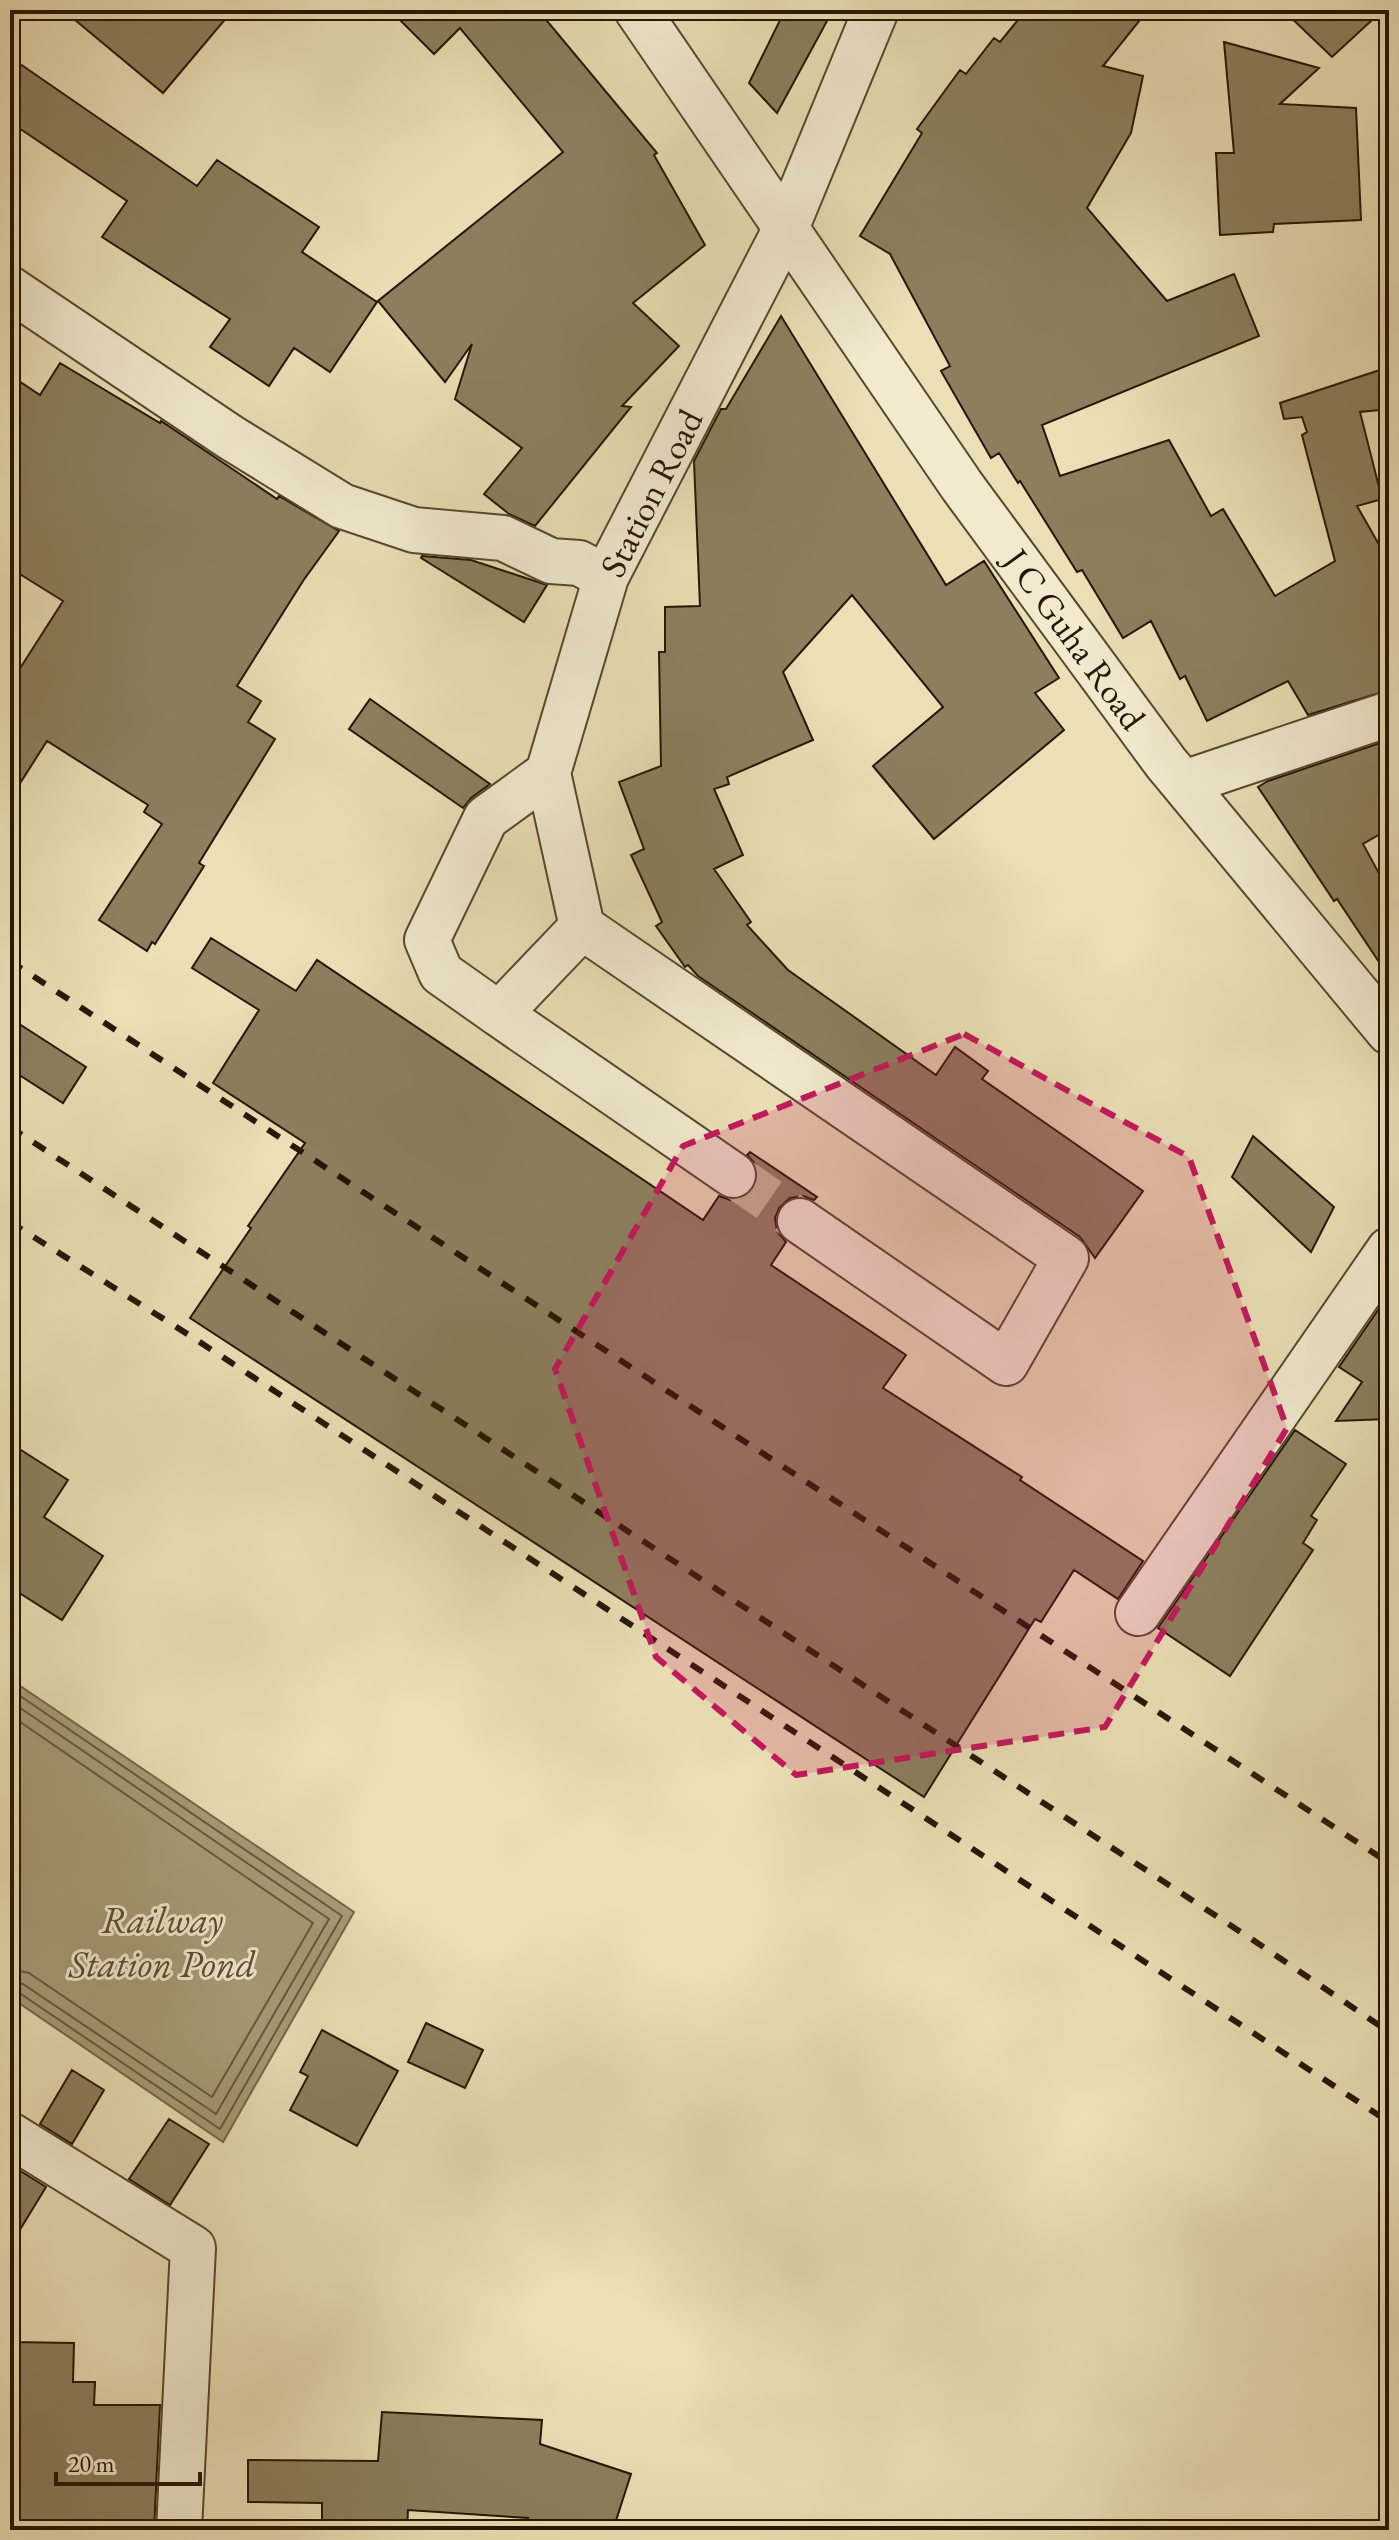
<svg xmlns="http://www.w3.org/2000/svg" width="1399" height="2540" font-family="'EB Garamond',serif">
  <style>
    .water { fill: #a79b77; stroke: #736647; stroke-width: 2 }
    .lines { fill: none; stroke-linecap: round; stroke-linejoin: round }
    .shore { stroke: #66583c; stroke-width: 2 }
    .building { fill: #8c7f5e; stroke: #261600; stroke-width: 2 }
    .minor-tunnel { stroke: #c3b791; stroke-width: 44; stroke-dasharray: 44 22; stroke-linecap: butt }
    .minor-casing { stroke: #57482d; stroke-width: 48 }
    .minor { stroke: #f1eacf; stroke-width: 44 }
    .rail { stroke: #261600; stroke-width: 6; stroke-dasharray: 14 14; stroke-linecap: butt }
    .marked { fill: #c2185b; fill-opacity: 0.2; stroke: #c2185b; stroke-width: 6; stroke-dasharray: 16 10; stroke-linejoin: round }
    .labels { text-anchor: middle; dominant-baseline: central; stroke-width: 6; stroke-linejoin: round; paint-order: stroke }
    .street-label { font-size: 36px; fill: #261600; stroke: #f1eacf }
    .water-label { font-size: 38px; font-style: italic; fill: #5a4b30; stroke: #f1eacf }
  </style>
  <rect width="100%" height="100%" fill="#eadfb5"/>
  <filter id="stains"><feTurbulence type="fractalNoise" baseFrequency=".0025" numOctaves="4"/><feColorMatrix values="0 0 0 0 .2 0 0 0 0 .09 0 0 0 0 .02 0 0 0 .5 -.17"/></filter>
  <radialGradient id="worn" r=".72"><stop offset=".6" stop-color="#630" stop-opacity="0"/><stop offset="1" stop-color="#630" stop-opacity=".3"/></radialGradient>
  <path class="water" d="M10,1679L354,1912L223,2142L10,1997Z"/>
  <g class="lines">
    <path class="shore" d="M10,1689L342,1916L220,2129L18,1992L10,1991
      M10,1701L329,1919L216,2114L23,1984L10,1981
      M10,1715L313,1923L212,2097L29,1973L10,1969"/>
  </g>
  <path class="building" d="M63,10H233L163,93Z
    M390,10H538L657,153L654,155L705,245L633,303L679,346L622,406L631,407L535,526L509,514L484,494L522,448L455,399L472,344L445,382L378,301L563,152L460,28L434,54Z
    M785,10H833L777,113L749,83Z
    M1026,10H1148L1103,66L1143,76L1131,133L1087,208L1167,301L1234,274L1259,336L1042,425L1060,476L1169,440L1211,516L1223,509L1275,596L1335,561L1302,435L1307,432L1302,417L1284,419L1280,403L1389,367V409L1360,412L1382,499L1357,506L1389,562V690L1308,715L1288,681L1207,721L1185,676L1180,679L1151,621L1123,638L1082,570L1077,572L1020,481L1018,483L999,453L991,458L941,371L950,366L890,254L860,236L922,133L917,129L960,70L966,74L994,38L1000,42Z
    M1283,10H1383L1332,57Z
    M1224,42L1319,68L1280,104L1356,108L1361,220L1274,224L1273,232L1220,235L1216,153H1234Z
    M10,57L197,186L217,160L319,227L302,252L377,302L330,372L294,348L269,386L210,347L230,319L102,237L127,201L10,122Z
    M781,316L946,585L984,561L1059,678L1035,693L1064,730L934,839L873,766L943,707L852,595L783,672L813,740L727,777L729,784L714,789L743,855L714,869L751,922L747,925L788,970L936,1075L955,1047L988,1071L982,1079L1143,1191L1095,1258L1080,1237L698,976L688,965L685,967L656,926L662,922L631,855L644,849L619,782L661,766L659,652H665V607L700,606L694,461L721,409H726Z
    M60,363L160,423L161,421L277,499L279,496L339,531L303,581L237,686L261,701L248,722L275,739L199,863L204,866L155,944L152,942L147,951L99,920L162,824L144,812L148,805L47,741L10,799V684L63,601L10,568V375L40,395Z
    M422,556L471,560L547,585L524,622L421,558Z
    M370,699L490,784L471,798L463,808L349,729Z
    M1389,740V829L1363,844L1389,892V977L1337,899L1334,901L1258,787L1268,781Z
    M211,938L296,991L317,960L703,1220L719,1196L730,1200L743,1198L754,1188L758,1176L756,1165L747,1155L750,1152L817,1197L814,1200L803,1196L790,1198L779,1208L775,1218L777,1231L786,1242L771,1265L906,1355L883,1388L1022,1477L1020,1480L1143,1561L1118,1599L1074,1570L1041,1622L1035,1619L924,1797L190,1318L251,1228L248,1226L305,1143L213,1083L259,1010L192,968Z
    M10,1018L86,1067L63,1103L10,1069Z
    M1253,1136L1334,1207L1311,1252L1232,1177Z
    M1389,1294V1419L1336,1421L1362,1382L1339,1367Z
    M1295,1430L1346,1464L1311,1516L1317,1520L1303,1543L1313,1550L1230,1676L1158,1628Z
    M10,1443L68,1480L44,1517L103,1556L62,1620L10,1587Z
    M426,2023L483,2050L465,2088L408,2062Z
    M322,2030L398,2071L357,2146L290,2110L308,2076L300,2072Z
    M72,2070L104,2090L72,2144L40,2124Z
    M169,2119L209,2144L170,2205L129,2179Z
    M14,2167L46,2187L10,2246V2174Z
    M10,2342L74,2343L73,2382H95L94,2405H160L154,2530H10Z
    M382,2412L542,2420L540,2444L631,2474L613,2530H524L528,2518L408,2510L407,2530H322V2503L248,2502V2460L378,2461Z"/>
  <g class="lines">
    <path class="minor-tunnel" d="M733,1175L800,1221"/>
    <defs>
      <path id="minor" d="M637,10L962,486L1166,763L1389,1032
        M10,289L230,437L342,506L414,530L503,538L551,561L579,563L606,577
        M548,773L486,818L427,940L441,973L499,1014L582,927L548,773L606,577L787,226L876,10
        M1184,783L1389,714
        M582,927L1066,1258L1006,1363L800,1221
        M499,1014L733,1175
        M1138,1613L1389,1250
        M10,2135L193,2248L179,2530"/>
    </defs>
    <use href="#minor" class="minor-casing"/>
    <use href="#minor" class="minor"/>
    <path class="rail" d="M10,961L1389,1863
      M10,1127L1256,1942L1389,2032
      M10,1222L189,1335L1389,2122"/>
  </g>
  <path class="marked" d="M964,1034L1189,1157L1287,1428L1105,1727L796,1775L656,1657L555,1369L683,1146Z"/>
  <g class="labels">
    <g class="street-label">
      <text transform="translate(651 493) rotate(-63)">Station Road</text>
      <text transform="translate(1075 639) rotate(54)">J C Guha Road</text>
    </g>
    <g class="water-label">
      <text x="162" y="1919">Railway<tspan x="162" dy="44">Station Pond</tspan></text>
    </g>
  </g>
  <rect width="1399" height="2540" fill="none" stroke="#eadfb5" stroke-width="40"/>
  <rect x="12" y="12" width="1375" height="2516" fill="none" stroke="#261600" stroke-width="4"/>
  <rect x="20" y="20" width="1359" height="2500" fill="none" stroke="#261600" stroke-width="2"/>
  <path d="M56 2472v12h144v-12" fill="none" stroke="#261600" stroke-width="4"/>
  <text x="68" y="2472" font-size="24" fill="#261600" stroke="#f1eacf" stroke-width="6" paint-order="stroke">20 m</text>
  <rect width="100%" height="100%" filter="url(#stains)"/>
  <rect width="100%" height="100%" fill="url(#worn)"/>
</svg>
